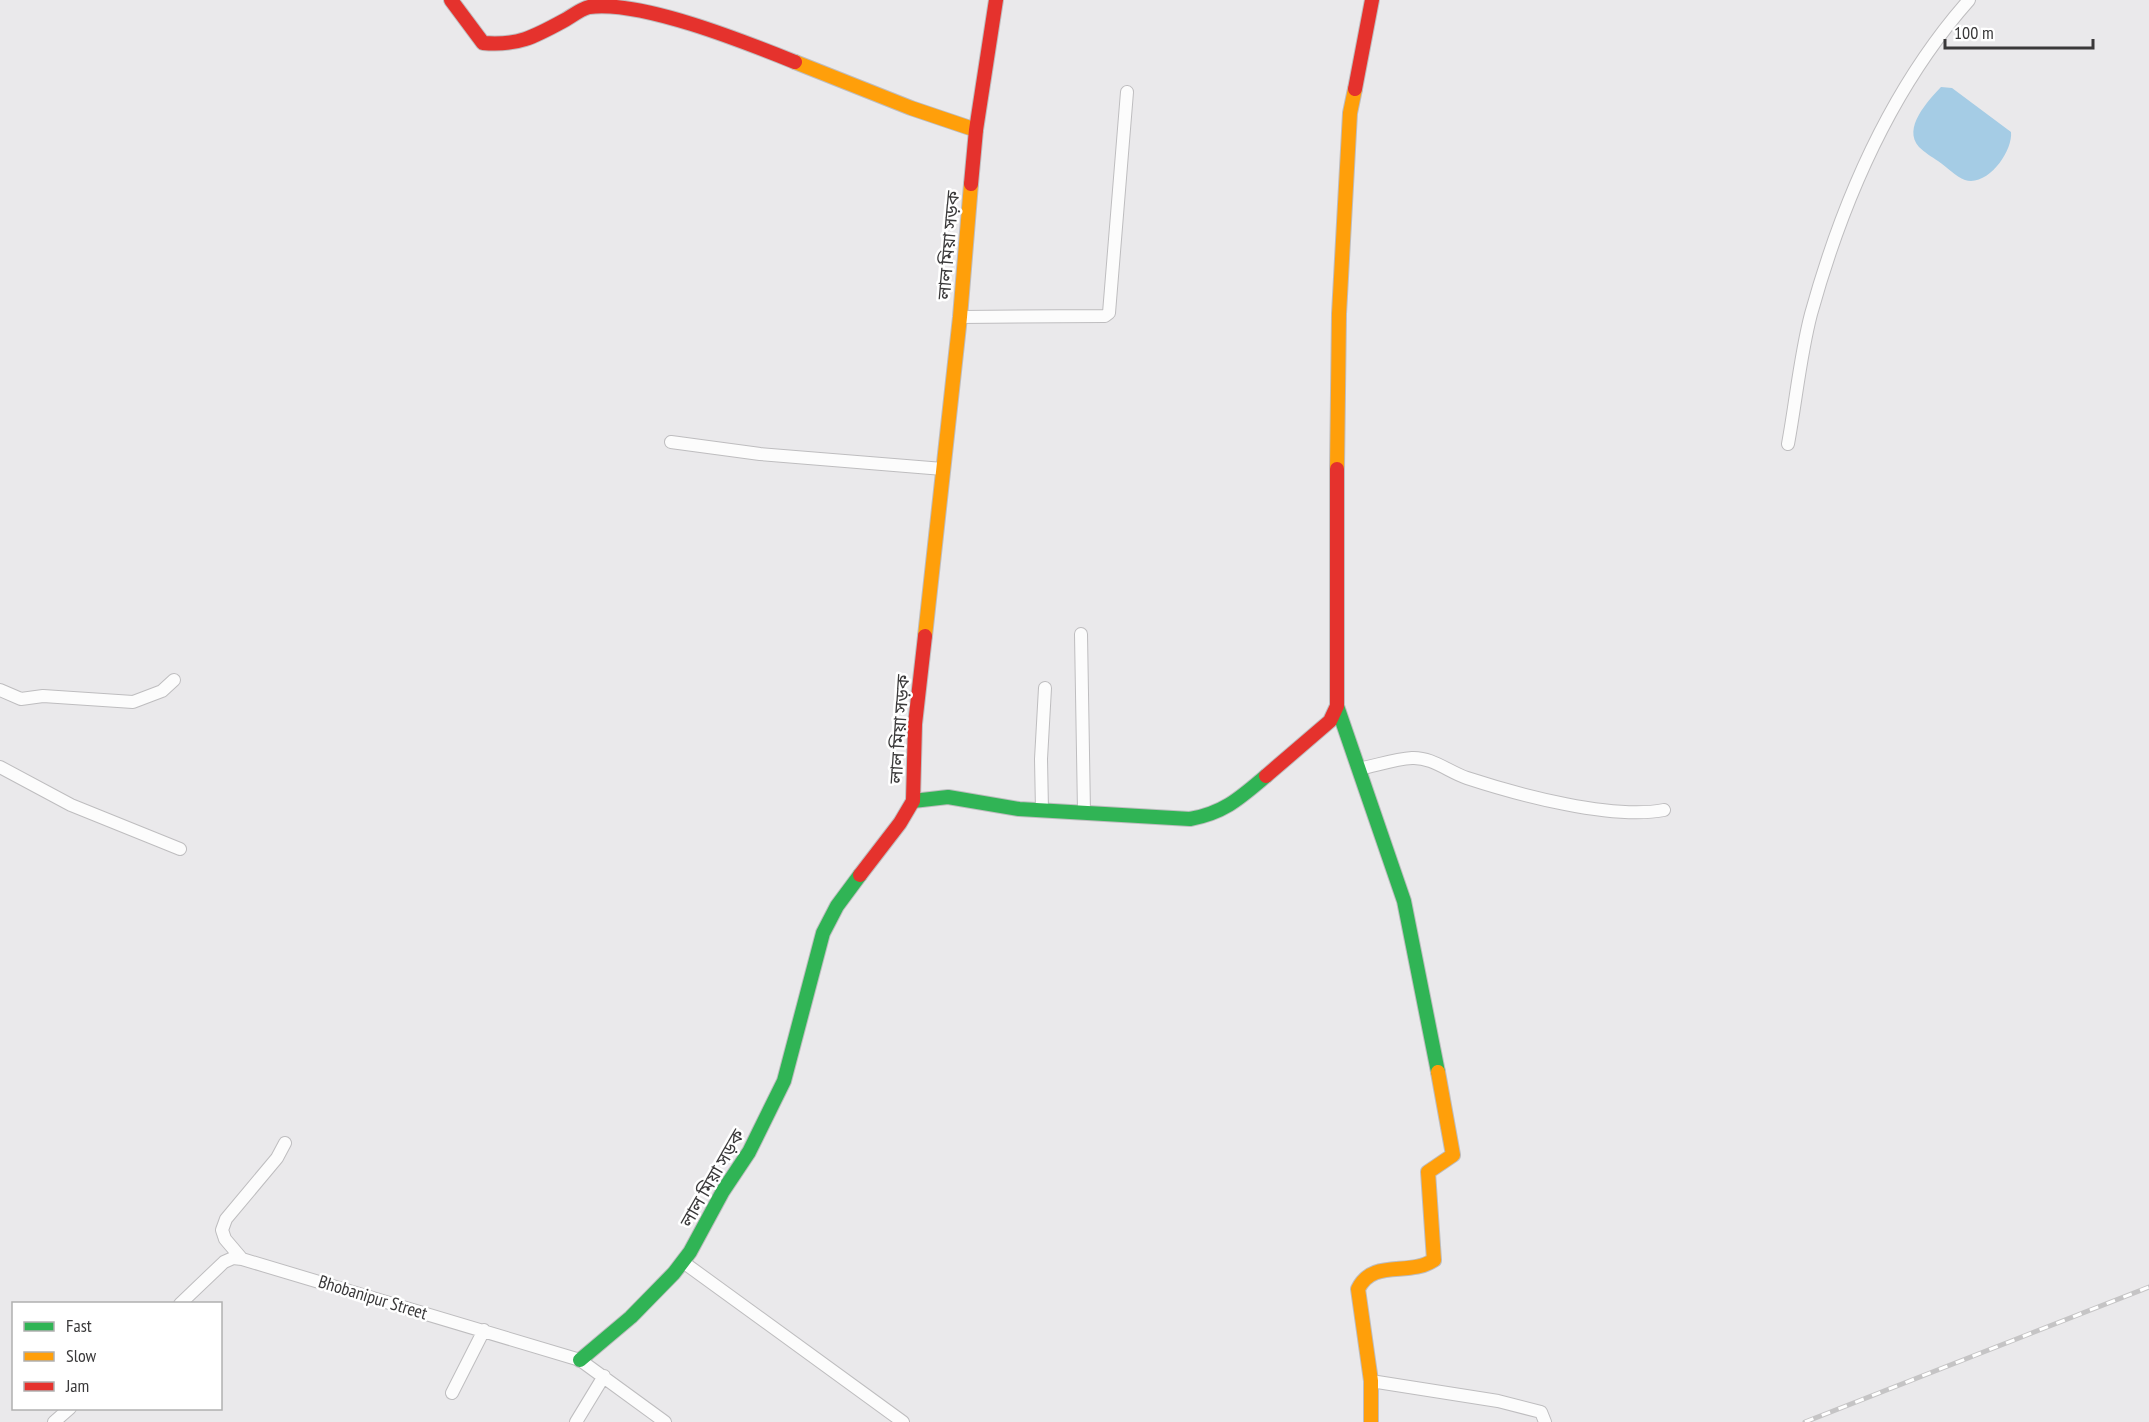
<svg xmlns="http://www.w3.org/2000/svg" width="2149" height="1422" font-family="'PT Sans Narrow','Noto Sans Bengali',sans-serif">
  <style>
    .water { fill: #a5cce5 }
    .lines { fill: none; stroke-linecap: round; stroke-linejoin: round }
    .street-casing { stroke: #bebdbf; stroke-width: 14 }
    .fast-casing { stroke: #bebdbf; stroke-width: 16 }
    .slow-casing { stroke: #bebdbf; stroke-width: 16 }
    .jam-casing { stroke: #bebdbf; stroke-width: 16 }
    .street { stroke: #fcfcfc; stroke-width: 12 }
    .fast { stroke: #30b455; stroke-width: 14 }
    .slow { stroke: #ff9f0a; stroke-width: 14 }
    .jam { stroke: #e5322d; stroke-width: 14 }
    .rail-casing { stroke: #c5c4c5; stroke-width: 5 }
    .rail { stroke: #fff; stroke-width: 3; stroke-dasharray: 9; stroke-linecap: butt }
    .labels { text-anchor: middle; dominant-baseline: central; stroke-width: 5; stroke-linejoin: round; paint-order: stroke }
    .street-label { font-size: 18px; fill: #3a393a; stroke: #fff }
  </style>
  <rect width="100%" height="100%" fill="#eae9eb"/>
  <path class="water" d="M1941,87L1952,88L2011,132C2013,151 1988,187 1965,180C1956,177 1946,166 1938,161C1932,157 1924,152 1919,147C1902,128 1928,101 1941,87Z"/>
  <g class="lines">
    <defs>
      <path id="street" d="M960,317L1105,316L1109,313L1127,92
        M671,442L760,454L943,469
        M1788,444C1796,401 1800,356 1811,314C1842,202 1891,88 1969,0
        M1081,634L1084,812
        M0,690L21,699L43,696L133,702L162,691L174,680
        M0,767L71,805L180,849
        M1358,769C1375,766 1394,759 1412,758C1432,757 1449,772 1467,778C1519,795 1612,820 1664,810
        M1042,810L1041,759L1045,688
        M242,1259L225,1239L222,1230L226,1219L277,1158L285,1143
        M683,1262L903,1422
        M180,1304L224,1262L233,1258L242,1259L580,1360L665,1422
        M1371,1381L1498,1401L1541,1412L1545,1422
        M452,1393L484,1330
        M54,1422L70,1408
        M576,1422L604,1376"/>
      <path id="fast" d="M1337,706L1404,901L1438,1072
        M913,801L948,797L1019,809L1190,819C1224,813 1240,798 1266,776
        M580,1360L631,1317L674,1273L690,1252L723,1191L749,1152L784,1081L823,933L837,906L860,875"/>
      <path id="slow" d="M795,62L911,108L976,130
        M1337,469L1339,314L1350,113L1355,89
        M925,636L960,317L971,184
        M1371,1422V1381L1358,1289C1373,1258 1409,1277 1434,1260L1428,1172L1453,1155L1438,1072"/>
      <path id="jam" d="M451,0L483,43C518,46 534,37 565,20C572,16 581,9 589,7C641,0 745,42 795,62
        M1355,89L1372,0
        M971,184L976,130L996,0
        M1266,776L1330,721L1337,706V469
        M860,875L900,823L913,801L915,724L925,636"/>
    </defs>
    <use href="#street" class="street-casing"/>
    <use href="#fast" class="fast-casing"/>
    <use href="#slow" class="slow-casing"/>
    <use href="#jam" class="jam-casing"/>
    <use href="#street" class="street"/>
    <use href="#fast" class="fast"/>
    <use href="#slow" class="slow"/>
    <use href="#jam" class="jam"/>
    <defs>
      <path id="rail" d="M1805,1422L2149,1287"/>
    </defs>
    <use href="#rail" class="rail-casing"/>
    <use href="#rail" class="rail"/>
  </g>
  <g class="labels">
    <g class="street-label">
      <text transform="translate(948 245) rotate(-85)">লাল মিয়া সড়ক</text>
      <text transform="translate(899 729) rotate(-86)">লাল মিয়া সড়ক</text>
      <text transform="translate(712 1178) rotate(-60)">লাল মিয়া সড়ক</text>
      <text transform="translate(373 1297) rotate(17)">Bhobanipur Street</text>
    </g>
  </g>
  <rect x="12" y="1302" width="210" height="108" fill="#ffffff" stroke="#b0b0b0" stroke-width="1.5"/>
  <rect x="24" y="1322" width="30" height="9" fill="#30b455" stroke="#b0b0b0" stroke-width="1.5"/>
  <text x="66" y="1332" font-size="18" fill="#3a393a">Fast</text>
  <rect x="24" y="1352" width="30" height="9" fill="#ff9f0a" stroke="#b0b0b0" stroke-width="1.5"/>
  <text x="66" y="1362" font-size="18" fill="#3a393a">Slow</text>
  <rect x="24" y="1382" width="30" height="9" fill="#e5322d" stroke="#b0b0b0" stroke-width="1.5"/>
  <text x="66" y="1392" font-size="18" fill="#3a393a">Jam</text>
  <path d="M1945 39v9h148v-9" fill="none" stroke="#3a393a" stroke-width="3"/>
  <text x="1954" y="39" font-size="18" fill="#3a393a" stroke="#ffffff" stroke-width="4.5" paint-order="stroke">100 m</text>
</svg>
